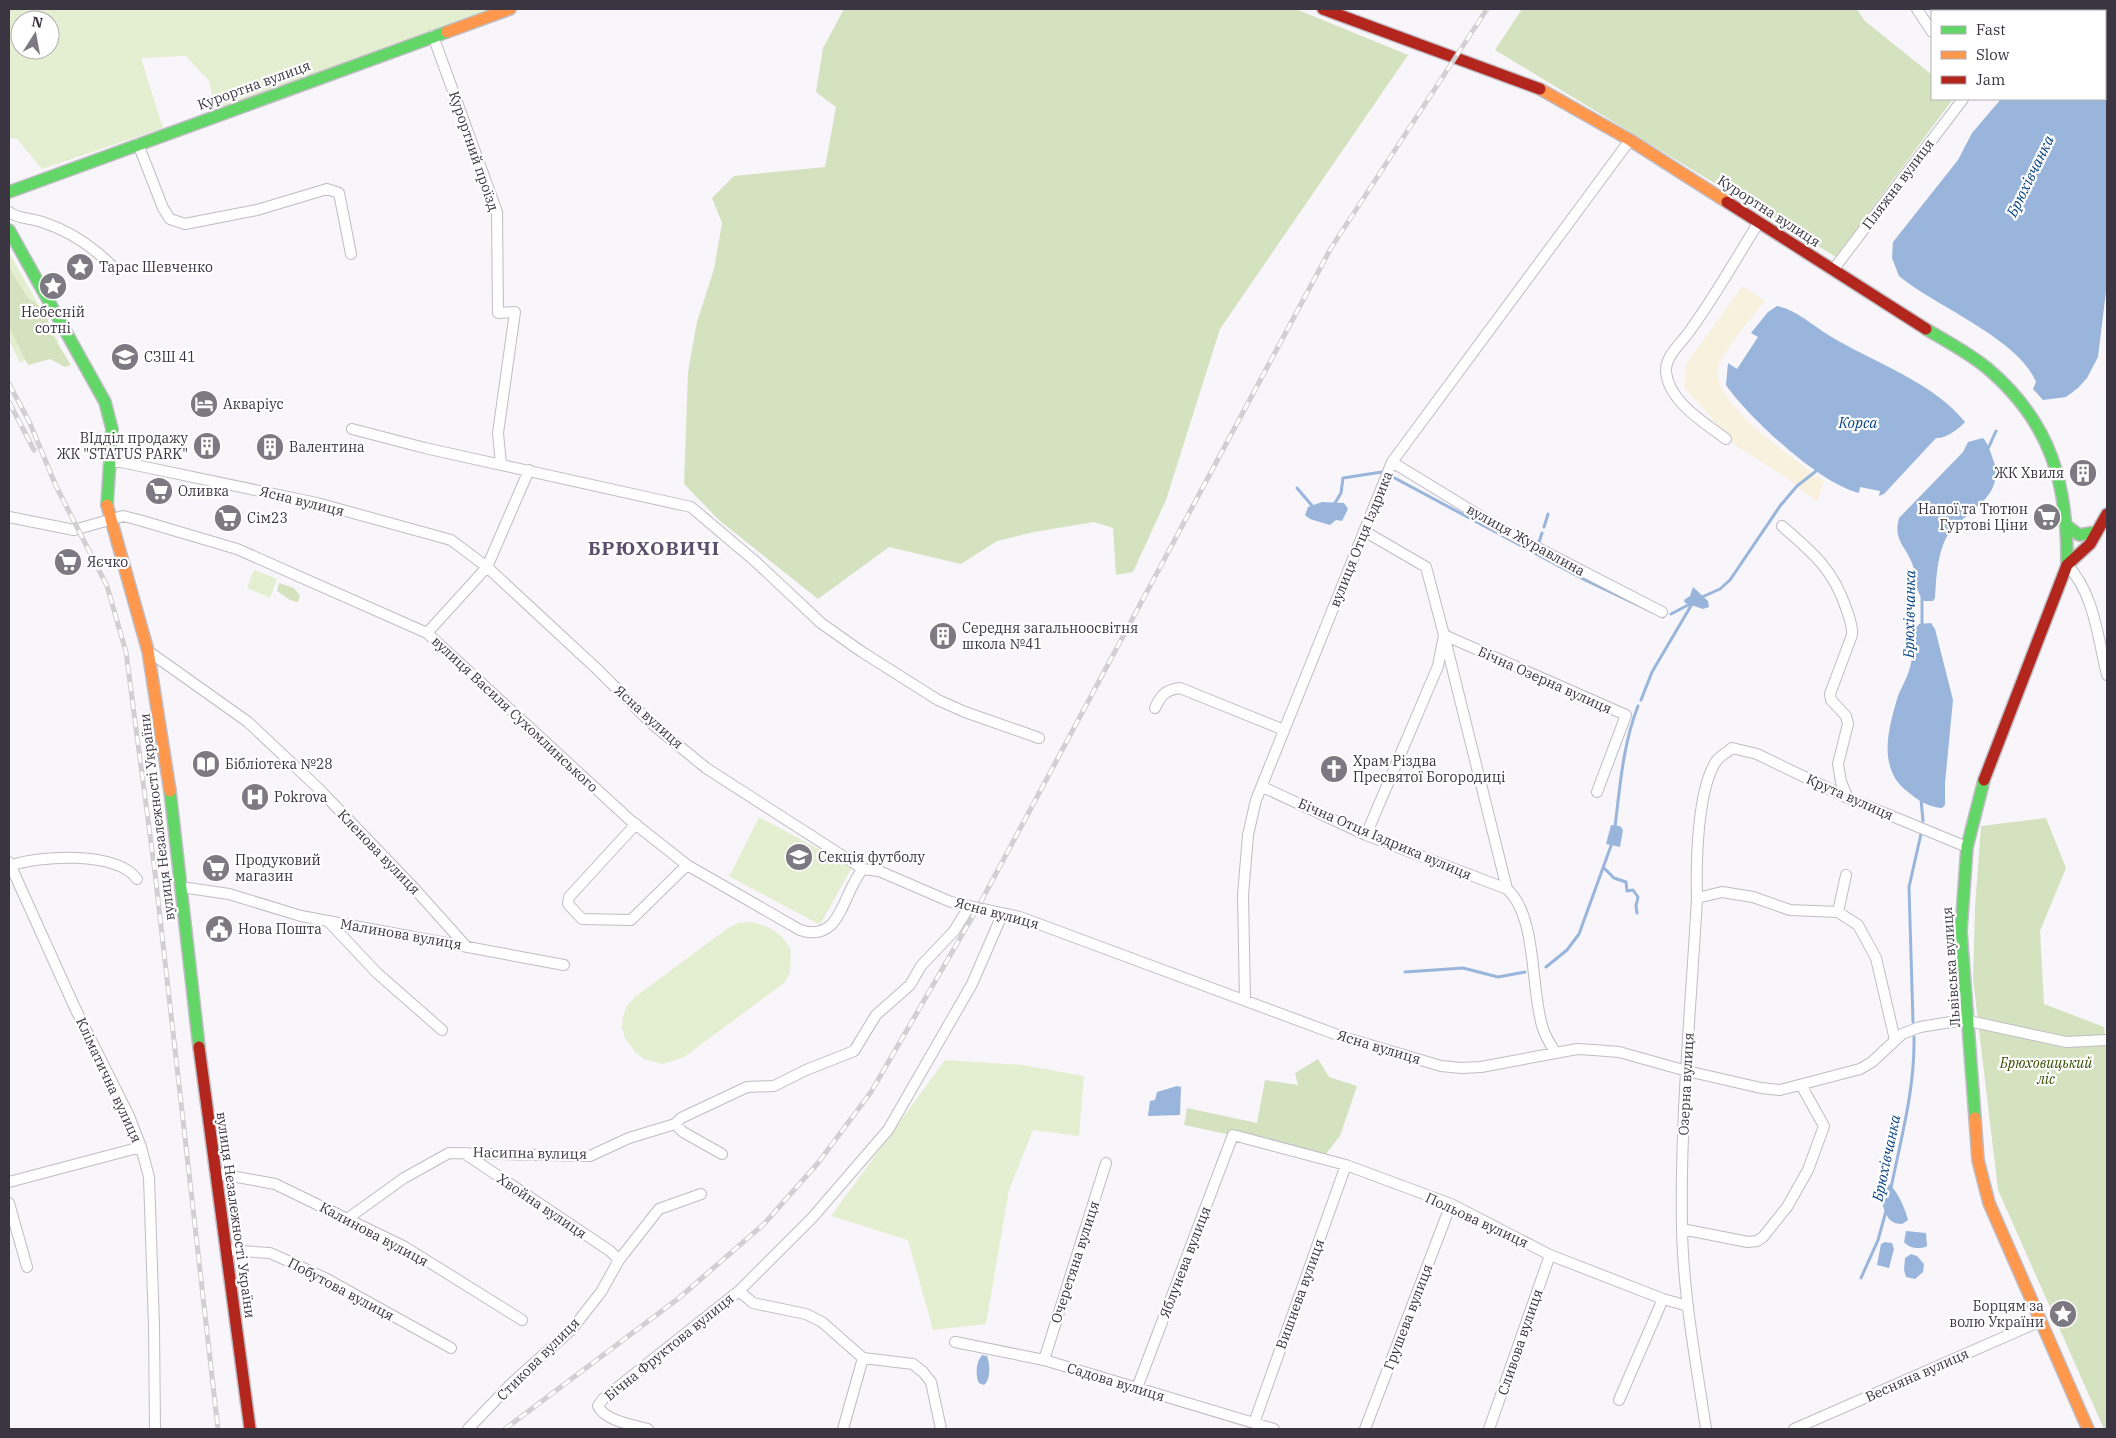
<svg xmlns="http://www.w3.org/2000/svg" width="2116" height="1438" font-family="'IBM Plex Serif',serif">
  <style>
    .green { fill: #e4efd1; fill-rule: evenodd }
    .forest { fill: #d5e2c0 }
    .sand { fill: #f7f1de }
    .water { fill: #99b5db }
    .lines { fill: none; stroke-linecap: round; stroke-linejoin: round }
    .stream { stroke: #99b5db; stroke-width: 3 }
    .street-casing { stroke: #bfbcc4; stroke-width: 12 }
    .fast-casing { stroke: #bfbcc4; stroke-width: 14 }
    .slow-casing { stroke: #bfbcc4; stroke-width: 14 }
    .jam-casing { stroke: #bfbcc4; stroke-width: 14 }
    .street { stroke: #fefefe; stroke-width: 10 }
    .fast { stroke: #63d668; stroke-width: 11 }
    .slow { stroke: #ff974d; stroke-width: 11 }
    .jam { stroke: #b3261e; stroke-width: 11 }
    .rail-casing { stroke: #d0cfd1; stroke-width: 5 }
    .rail { stroke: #fff; stroke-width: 3; stroke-dasharray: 9; stroke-linecap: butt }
    .labels { text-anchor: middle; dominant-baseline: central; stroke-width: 4.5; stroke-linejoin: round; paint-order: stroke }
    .street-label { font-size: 14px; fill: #3b3542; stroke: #fff }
    .poi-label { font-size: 14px; fill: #3b3542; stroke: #fff; text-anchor: start }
    .park-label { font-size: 14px; font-style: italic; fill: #374c01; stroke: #fff }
    .water-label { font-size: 15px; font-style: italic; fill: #084282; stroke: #fff }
    .district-label { font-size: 19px; font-weight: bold; letter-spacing: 1px; fill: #5c4e6b; stroke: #fff }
  </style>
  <rect width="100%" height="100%" fill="#f8f6fa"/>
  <path class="green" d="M9,9H493L215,110L209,81L186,56L141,58L163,128L42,169L17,139L9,138ZM20,20H50V50H20Z
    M9,252L59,342L20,363L9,340Z
    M254,570L277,579L270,598L247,588Z
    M759,817L852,867L820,925L727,875H730Z
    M751,922C770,926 782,933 791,950L790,973L784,983L684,1057L663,1064L644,1059L636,1053L625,1038L622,1027L623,1016L627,1006L635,997L728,928L739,923Z
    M945,1060L1022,1065L1084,1076L1079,1136L1033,1130L1009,1190L986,1324L933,1330L908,1240L831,1216Z"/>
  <path class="forest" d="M844,9H1296L1408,55L1220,329L1166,500L1133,572L1116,575L1113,528L1094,522L1034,532L997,541L961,564L889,547L818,599L720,521L684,484L688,372L697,322L714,269L722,223L712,198L734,176L825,167L836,107L816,92L823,48Z
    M1522,9H1857L1865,21L1932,75V99H1953L1836,257L1495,50Z
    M9,267L27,297L45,311L53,336L71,365L65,367L50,359L28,365L9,327Z
    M279,583L294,588L300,596L298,602L290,600L277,591Z
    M2046,818L2066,868L2040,931L2044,1004L2104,1027L2107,1050V1429H2104L1998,1190L1973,979L1975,907L1981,826Z
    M1318,1059L1329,1077L1357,1086L1340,1136L1325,1155L1184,1125L1187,1108L1257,1123L1265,1080L1298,1085L1295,1073Z"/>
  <path class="sand" d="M1743,286L1765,301C1753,316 1723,351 1718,367C1707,400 1800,464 1824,481L1817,502L1788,479L1735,445L1684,387L1685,365Z"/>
  <path class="water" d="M2105,51L2107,57V283L2098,357L2087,378L2078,388L2066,397L2043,400L2033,389L2036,382C2019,339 1935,306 1899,276L1892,258L1893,242L1958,160L1972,133L2001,99H2105Z
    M1777,306C1797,310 1813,326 1830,336C1871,361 1935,383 1965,422C1959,429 1945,439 1936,438L1884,494L1879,496L1880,491L1860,487L1859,493C1820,484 1749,418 1726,385L1728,363L1737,369L1758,337L1751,333L1768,312Z
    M1983,438C1989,445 1991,454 1994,462C2005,500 1962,511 1946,538C1937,556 1936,579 1935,598L1933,601H1924C1914,590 1917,576 1912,563C1905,545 1893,540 1899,518L1963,452L1968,442Z
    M1322,502L1344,503L1348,509L1342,521L1336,520L1330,525L1310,519L1305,515L1308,507Z
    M1693,587L1708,601L1709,607L1703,609L1685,603L1684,600L1690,596Z
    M1931,623L1935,629L1953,700L1945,783V805L1942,808C1928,807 1919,801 1908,792C1877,769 1888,729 1898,696C1901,688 1906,680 1909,671C1913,658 1914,643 1915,629L1919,624Z
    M1611,825L1620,826L1623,830L1620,847L1606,844Z
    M1177,1086L1181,1087L1180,1115L1148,1116L1150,1101L1155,1100L1157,1092Z
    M1889,1184C1898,1192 1905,1208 1908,1220L1902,1224C1887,1224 1886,1213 1881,1201Z
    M1906,1231L1926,1233L1927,1246C1921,1250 1908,1248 1904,1242Z
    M1885,1242L1892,1243L1894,1249L1889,1268L1877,1265L1881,1244Z
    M1911,1254L1917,1256L1924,1264L1923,1272L1915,1279L1906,1277L1904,1270L1905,1258Z
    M982,1355L987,1356C990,1364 991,1380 984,1385L979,1383C975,1375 976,1362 982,1355Z"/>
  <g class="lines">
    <path class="stream" d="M1987,451L1996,431
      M1391,476L1585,580L1663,617
      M1297,488L1314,508
      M1335,503L1341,493L1343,478L1382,472
      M1544,527L1548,514
      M1539,542L1542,533
      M1702,597L1720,589L1730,580L1780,506L1797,486L1820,468
      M1922,597V626
      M1671,614L1692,603
      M1641,700L1652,672L1692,604
      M1921,799L1923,821
      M1615,827C1620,786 1623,744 1638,706
      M1604,868L1614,878L1626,882L1627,891L1633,890L1638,897L1636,906L1637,913
      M1546,967L1567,950L1579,934L1612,843
      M1405,972L1463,968L1498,977L1525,972
      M1913,1022L1909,887L1921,834
      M1891,1188C1901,1138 1915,1089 1914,1037
      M1861,1278L1878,1240L1886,1211"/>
    <defs>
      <path id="street" d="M1917,9L1932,32
        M2056,11L2059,9
        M433,36L497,212L498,313L515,312L498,433L501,464
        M138,144L163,208L170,219L185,224L257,210L327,189L339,193L351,254
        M9,212C18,219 31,218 42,222C70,231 96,249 116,270
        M1833,270L1963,99
        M352,429L425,448L691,507L756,562L821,623L862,652L938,700L965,712L1039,738
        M1726,439C1705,423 1669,402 1666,372C1665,358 1678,346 1686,336C1713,300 1735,260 1759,222
        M109,462H121L317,503L451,540L487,567L597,669L651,723L706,768L863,869L879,871L951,902L1020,917L1343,1037L1441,1066L1461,1068L1481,1067L1577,1049L1594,1050L1619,1052L1687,1071L1761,1088L1780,1090L1860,1069L1872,1062L1902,1034L1920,1027L1951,1022L1969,1021L2066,1042L2107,1040
        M1392,462L1503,530L1662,612
        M9,517L74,530L123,516L139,520L237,549L427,633L630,820L687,865L800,930C842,944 842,892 863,869
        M1782,526C1812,552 1833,569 1846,608C1849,617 1853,626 1852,635L1830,694L1831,700L1846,716L1848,724L1838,764L1841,782L1848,798
        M1364,531L1426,567L1444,635L1438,666L1366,835
        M2067,565C2094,592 2098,639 2107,675
        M427,633L487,567L529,470
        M1444,635L1507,889C1538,917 1530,990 1543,1029C1546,1038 1551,1045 1556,1053
        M1444,635L1626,715L1597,792
        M148,651L248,722L318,788L413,887L465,945
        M1155,708C1161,695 1165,690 1180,688L1284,730
        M1263,787L1366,835L1507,889
        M636,824L569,897L568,904L582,919L631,920L687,865
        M9,862L75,1008L129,1116L141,1147L149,1177L154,1326L155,1429
        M9,866C40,855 116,851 137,879
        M181,887L229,894L301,916L564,965
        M1697,898L1722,892L1753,897L1790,910L1838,912L1858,925L1876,958L1895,1040
        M1838,912L1846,875
        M329,922L377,973L442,1030
        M1245,1000L1243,895L1248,835L1256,800L1392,462L1630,140
        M675,1124L683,1132L722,1154
        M464,1153L610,1251L619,1260
        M215,1173L275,1184L405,1247L522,1320
        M9,1182L141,1147
        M9,1203L27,1267
        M347,1219L404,1178L449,1153L590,1156L629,1138L675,1124L681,1118L747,1087L774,1086L806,1070L854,1051L876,1015L910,985L921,966L954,931L969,907
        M1682,1229L1748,1242L1757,1241L1763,1237L1787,1207L1808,1170L1824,1126L1801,1085
        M226,1250L270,1253L288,1261L327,1279L451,1348
        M739,1291L753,1303L806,1314L822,1322L863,1358L913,1364L923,1372L931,1382L941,1429
        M955,1342L1044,1360L1274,1429
        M1044,1360L1106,1163
        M1137,1388L1233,1135L1346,1165L1451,1204L1550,1255L1663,1299L1688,1306
        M1619,1400L1663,1299
        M1254,1423L1346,1165
        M468,1429L512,1383L572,1329L601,1292L619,1260L659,1209L701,1194
        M648,1429C633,1425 605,1421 598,1406L603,1399L739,1291L812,1218L888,1130L972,984L1002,915
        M843,1429L863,1358
        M1365,1429L1451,1204
        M1489,1429L1550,1255
        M1706,1429C1696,1362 1683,1294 1682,1227C1680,1117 1691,1007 1697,898C1696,864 1697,788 1717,760C1720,756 1728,752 1732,748L1757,754L1848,798L1967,847
        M1794,1429L2041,1321"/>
      <path id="fast" d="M9,192L447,32
        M9,230L105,402L112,429L107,505
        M1926,329C1946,341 1969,353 1987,368C2051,422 2068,484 2067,565
        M2066,525L2079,535L2096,532
        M170,791L199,1047
        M1975,1118L1961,931L1967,847L1984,780"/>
      <path id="slow" d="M447,32L510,9
        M1540,89L1630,140L1727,202
        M107,505L148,651L170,791
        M1975,1118L1978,1160L1989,1203L2088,1429"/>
      <path id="jam" d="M1323,9L1540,89
        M1727,202L1926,329
        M1984,780L2067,565L2090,544L2107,514
        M199,1047L250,1429"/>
    </defs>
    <use href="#street" class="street-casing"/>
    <use href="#fast" class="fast-casing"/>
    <use href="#slow" class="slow-casing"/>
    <use href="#jam" class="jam-casing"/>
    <use href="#street" class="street"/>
    <use href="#fast" class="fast"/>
    <use href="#slow" class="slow"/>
    <use href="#jam" class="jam"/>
    <defs>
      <path id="rail" d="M9,384L29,421L56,486L107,586L126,652L155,873L218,1429
        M9,402L34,450
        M505,1429L679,1298L764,1224L818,1163L871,1092L977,909L1331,248L1487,9"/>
    </defs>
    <use href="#rail" class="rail-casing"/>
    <use href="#rail" class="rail"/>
  </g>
  <defs>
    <symbol id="sight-disc" viewBox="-11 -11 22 22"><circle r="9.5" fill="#7d7982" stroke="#fff"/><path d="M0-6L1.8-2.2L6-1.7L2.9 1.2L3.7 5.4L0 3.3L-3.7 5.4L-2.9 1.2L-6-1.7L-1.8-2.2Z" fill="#fff"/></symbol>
    <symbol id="school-disc" viewBox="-11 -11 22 22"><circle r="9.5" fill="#7d7982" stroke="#fff"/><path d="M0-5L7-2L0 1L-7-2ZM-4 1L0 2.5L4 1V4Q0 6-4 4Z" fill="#fff"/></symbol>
    <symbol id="hotel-disc" viewBox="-11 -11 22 22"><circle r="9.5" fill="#7d7982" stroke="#fff"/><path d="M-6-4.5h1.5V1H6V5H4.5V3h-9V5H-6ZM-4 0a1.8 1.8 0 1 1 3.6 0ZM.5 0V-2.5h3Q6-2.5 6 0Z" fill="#fff"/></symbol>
    <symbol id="building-disc" viewBox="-11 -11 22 22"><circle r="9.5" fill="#7d7982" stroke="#fff"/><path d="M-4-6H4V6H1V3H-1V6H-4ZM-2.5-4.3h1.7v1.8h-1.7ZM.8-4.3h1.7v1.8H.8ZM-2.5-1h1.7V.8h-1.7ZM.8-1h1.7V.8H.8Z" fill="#fff"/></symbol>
    <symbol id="supermarket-disc" viewBox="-11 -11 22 22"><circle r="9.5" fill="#7d7982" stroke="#fff"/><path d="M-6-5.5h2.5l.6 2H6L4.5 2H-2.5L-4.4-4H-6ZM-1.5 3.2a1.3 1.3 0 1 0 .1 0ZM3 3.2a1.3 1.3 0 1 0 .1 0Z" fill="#fff"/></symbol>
    <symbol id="library-disc" viewBox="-11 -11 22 22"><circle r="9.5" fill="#7d7982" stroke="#fff"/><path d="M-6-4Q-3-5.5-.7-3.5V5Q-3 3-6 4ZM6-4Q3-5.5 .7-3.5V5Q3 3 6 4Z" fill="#fff"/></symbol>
    <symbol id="church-disc" viewBox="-11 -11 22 22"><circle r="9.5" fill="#7d7982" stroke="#fff"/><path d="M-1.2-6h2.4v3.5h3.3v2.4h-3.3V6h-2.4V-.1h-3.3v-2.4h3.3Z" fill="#fff"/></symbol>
    <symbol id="hospital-disc" viewBox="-11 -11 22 22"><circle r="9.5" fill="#7d7982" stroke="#fff"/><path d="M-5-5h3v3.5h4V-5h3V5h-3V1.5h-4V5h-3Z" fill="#fff"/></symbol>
    <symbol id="civic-disc" viewBox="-11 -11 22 22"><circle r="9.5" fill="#7d7982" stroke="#fff"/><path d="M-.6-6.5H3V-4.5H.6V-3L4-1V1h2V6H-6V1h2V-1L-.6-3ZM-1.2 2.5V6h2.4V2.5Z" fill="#fff"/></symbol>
  </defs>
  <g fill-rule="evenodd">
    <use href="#sight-disc" x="64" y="251" width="32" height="32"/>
    <use href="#sight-disc" x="37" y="270" width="32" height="32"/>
    <use href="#school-disc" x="109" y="341" width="32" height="32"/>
    <use href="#hotel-disc" x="188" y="388" width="32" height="32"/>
    <use href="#building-disc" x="191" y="430" width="32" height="32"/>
    <use href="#building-disc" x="254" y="431" width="32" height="32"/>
    <use href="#building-disc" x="2067" y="457" width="32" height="32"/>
    <use href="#supermarket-disc" x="143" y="475" width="32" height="32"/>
    <use href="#supermarket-disc" x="2031" y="501" width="32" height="32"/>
    <use href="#supermarket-disc" x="212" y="502" width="32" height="32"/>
    <use href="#supermarket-disc" x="52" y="546" width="32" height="32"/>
    <use href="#building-disc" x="927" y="620" width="32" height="32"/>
    <use href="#library-disc" x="190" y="748" width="32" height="32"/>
    <use href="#church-disc" x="1318" y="753" width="32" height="32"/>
    <use href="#hospital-disc" x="239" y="781" width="32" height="32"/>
    <use href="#school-disc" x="783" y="841" width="32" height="32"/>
    <use href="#supermarket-disc" x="200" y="852" width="32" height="32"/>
    <use href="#civic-disc" x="203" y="913" width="32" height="32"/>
    <use href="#sight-disc" x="2047" y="1298" width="32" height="32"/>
  </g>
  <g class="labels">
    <g class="street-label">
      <text transform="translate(254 85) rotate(-20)">Курортна вулиця</text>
      <text transform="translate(474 151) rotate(71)">Курортний проїзд</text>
      <text transform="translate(1898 184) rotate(-53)">Пляжна вулиця</text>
      <text transform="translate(1769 211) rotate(33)">Курортна вулиця</text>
      <text transform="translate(302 501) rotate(14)">Ясна вулиця</text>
      <text transform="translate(1361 539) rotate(-68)">вулиця Отця Іздрика</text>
      <text transform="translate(1526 540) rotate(29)">вулиця Журавлина</text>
      <text transform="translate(1545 680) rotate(24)">Бічна Озерна вулиця</text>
      <text transform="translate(515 714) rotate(43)">вулиця Василя Сухомлинського</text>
      <text transform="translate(649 717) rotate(42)">Ясна вулиця</text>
      <text transform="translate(1850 797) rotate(24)">Крута вулиця</text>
      <text transform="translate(157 817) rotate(-97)">вулиця Незалежності України</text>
      <text transform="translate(1385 839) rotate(23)">Бічна Отця Іздрика вулиця</text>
      <text transform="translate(379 852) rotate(46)">Кленова вулиця</text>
      <text transform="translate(997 913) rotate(15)">Ясна вулиця</text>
      <text transform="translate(401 934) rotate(10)">Малинова вулиця</text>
      <text transform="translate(1951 967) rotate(-94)">Львівська вулиця</text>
      <text transform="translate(1379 1047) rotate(17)">Ясна вулиця</text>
      <text transform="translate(109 1080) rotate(65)">Кліматична вулиця</text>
      <text transform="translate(1686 1084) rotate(-87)">Озерна вулиця</text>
      <text transform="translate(530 1153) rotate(1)">Насипна вулиця</text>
      <text transform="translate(542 1206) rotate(34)">Хвойна вулиця</text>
      <text transform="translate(236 1215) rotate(82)">вулиця Незалежності України</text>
      <text transform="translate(1477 1220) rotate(25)">Польова вулиця</text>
      <text transform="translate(374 1234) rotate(28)">Калинова вулиця</text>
      <text transform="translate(1075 1262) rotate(-72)">Очеретяна вулиця</text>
      <text transform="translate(1185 1262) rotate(-69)">Яблунева вулиця</text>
      <text transform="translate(341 1289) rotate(28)">Побутова вулиця</text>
      <text transform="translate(1300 1294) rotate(-70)">Вишнева вулиця</text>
      <text transform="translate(1408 1317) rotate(-69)">Грушева вулиця</text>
      <text transform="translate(1520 1342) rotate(-71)">Сливова вулиця</text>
      <text transform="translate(669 1347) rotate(-39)">Бічна Фруктова вулиця</text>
      <text transform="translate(538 1359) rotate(-45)">Стикова вулиця</text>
      <text transform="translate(1917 1375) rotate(-24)">Весняна вулиця</text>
      <text transform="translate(1116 1382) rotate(17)">Садова вулиця</text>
    </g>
    <g class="poi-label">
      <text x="99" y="267">Тарас Шевченко</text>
      <text x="53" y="312" text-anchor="middle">Небесній<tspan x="53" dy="16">сотні</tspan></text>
      <text x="144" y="357">СЗШ 41</text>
      <text x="223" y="404">Акваріус</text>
      <text x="188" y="438" text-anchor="end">ВІдділ продажу<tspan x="188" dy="16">ЖК "STATUS PARK"</tspan></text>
      <text x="289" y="447">Валентина</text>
      <text x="2064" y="473" text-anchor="end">ЖК Хвиля</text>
      <text x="178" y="491">Оливка</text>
      <text x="2028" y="509" text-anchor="end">Напої та Тютюн<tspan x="2028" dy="16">Гуртові Ціни</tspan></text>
      <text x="247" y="518">Сім23</text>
      <text x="87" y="562">Яєчко</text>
      <text x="962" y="628">Середня загальноосвітня<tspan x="962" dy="16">школа №41</tspan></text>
      <text x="1353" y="761">Храм Різдва<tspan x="1353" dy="16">Пресвятої Богородиці</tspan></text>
      <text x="225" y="764">Бібліотека №28</text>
      <text x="274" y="797">Pokrova</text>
      <text x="818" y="857">Секція футболу</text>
      <text x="235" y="860">Продуковий<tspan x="235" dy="16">магазин</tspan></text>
      <text x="238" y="929">Нова Пошта</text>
      <text x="2044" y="1306" text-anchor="end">Борцям за<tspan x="2044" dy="16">волю України</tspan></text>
    </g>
    <g class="park-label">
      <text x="2046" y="1063">Брюховицький<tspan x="2046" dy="16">ліс</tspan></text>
    </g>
    <g class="water-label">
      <text transform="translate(2030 176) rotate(-64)">Брюхівчанка</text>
      <text x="1858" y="422">Корса</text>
      <text transform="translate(1909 614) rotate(-89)">Брюхівчанка</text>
      <text transform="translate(1886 1158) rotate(-78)">Брюхівчанка</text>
    </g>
    <g class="district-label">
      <text x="654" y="548">БРЮХОВИЧІ</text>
    </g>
  </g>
  <rect width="2116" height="1438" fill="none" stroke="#3b3542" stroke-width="20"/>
  <rect x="1931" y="10" width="175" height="90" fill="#ffffff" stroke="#b1aeb3"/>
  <rect x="1941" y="26" width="25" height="8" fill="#63d668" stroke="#b1aeb3"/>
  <text x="1976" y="35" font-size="15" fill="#3b3542">Fast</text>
  <rect x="1941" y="51" width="25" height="8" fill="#ff974d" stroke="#b1aeb3"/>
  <text x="1976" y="60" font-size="15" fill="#3b3542">Slow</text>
  <rect x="1941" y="76" width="25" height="8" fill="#b3261e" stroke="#b1aeb3"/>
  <text x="1976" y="85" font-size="15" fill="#3b3542">Jam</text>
  <g transform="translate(35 35) rotate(11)"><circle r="24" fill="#ffffff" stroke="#b1aeb3"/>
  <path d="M0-4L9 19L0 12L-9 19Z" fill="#7d7982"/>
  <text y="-8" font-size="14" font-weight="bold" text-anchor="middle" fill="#3b3542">N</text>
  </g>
</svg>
